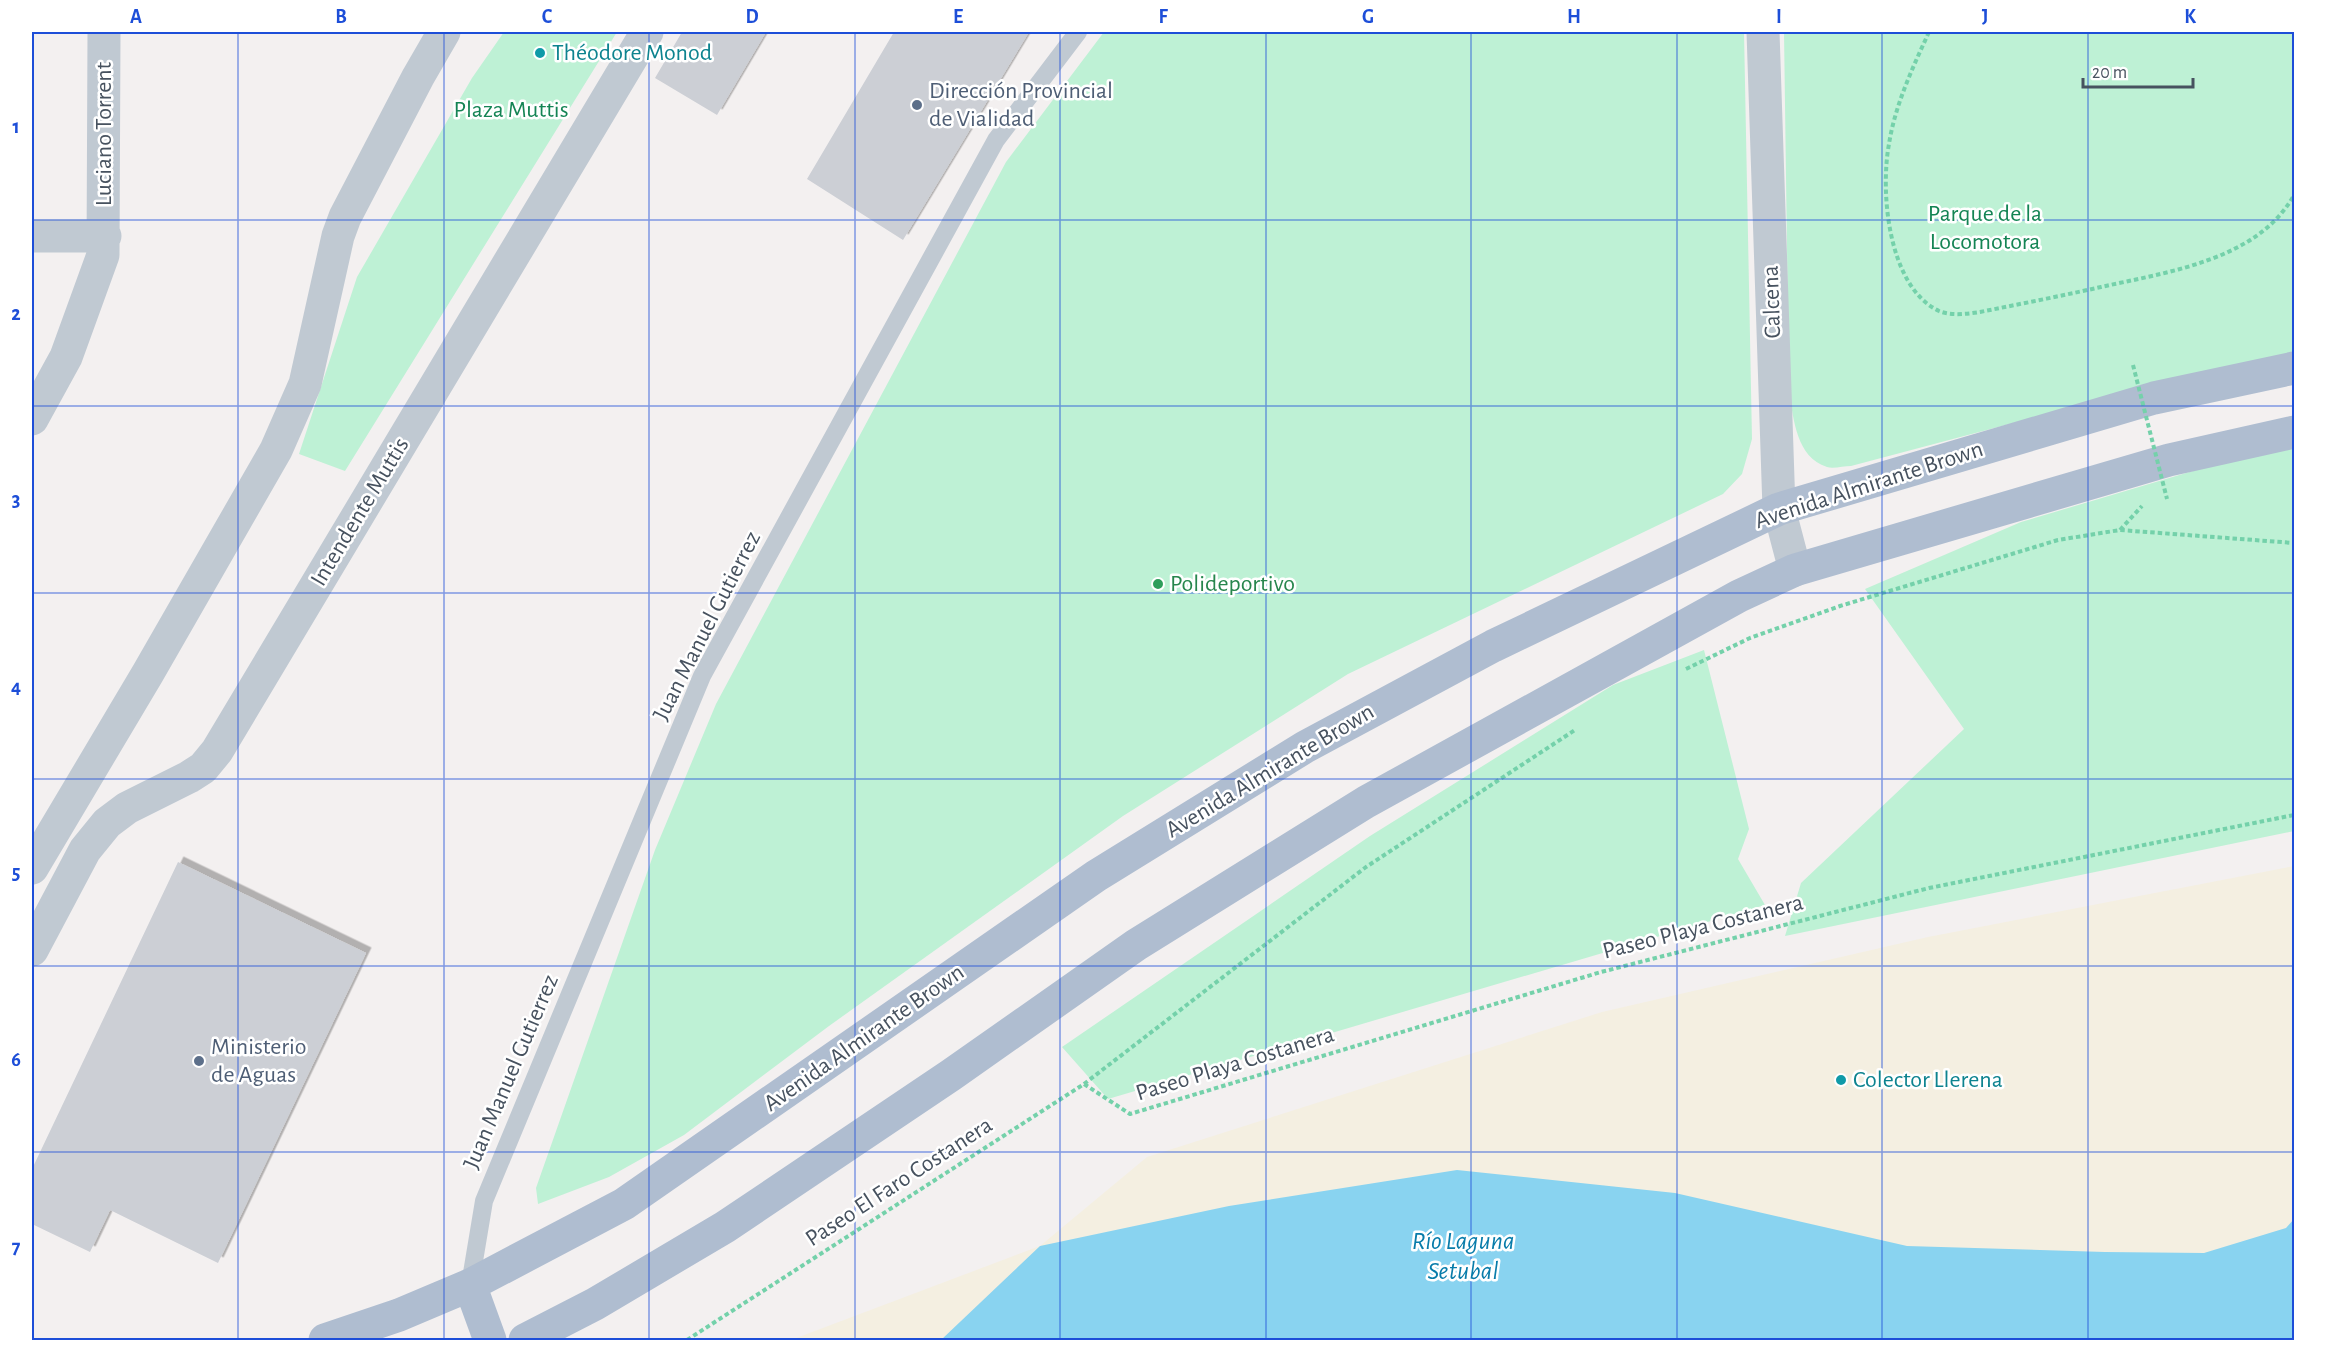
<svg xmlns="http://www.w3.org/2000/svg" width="2326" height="1372" font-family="'Alegreya Sans',sans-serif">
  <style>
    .green { fill: #bef1d5 }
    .sand { fill: #f4efe1 }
    .water { fill: #89d3f0 }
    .building { fill: #cccfd5; filter: url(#shadow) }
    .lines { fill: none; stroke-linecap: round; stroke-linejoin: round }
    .path { stroke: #74d1aa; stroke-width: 4; stroke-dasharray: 4.5 3; stroke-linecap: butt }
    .service { stroke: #c0c9d2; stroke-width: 18 }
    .minor { stroke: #c0c9d2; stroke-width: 33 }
    .primary { stroke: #afbdd0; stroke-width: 33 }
    .path-bridge { stroke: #74d1aa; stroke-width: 4; stroke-dasharray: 4.5 3; stroke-linecap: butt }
    .grid { fill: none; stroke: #1d4ed8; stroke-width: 1.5; stroke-opacity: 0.55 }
    .culture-dot { fill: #0f9aa8; stroke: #fff; stroke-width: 2 }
    .service-dot { fill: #5c6f8a; stroke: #fff; stroke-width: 2 }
    .leisure-dot { fill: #2e9e5b; stroke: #fff; stroke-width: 2 }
    .labels { text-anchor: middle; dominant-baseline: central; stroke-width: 5; stroke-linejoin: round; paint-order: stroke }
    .culture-label { font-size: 24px; fill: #0d838f; stroke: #fff; text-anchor: start }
    .service-label { font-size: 24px; fill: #4e5e75; stroke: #fff; text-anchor: start }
    .park-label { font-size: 24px; fill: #148454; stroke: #fff }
    .street-label { font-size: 24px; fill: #47525f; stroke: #fff }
    .leisure-label { font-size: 24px; fill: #27864d; stroke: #fff; text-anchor: start }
    .water-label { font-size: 26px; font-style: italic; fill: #087caa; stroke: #fff }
    .neatline { fill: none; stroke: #1d4ed8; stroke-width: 2 }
    .grid-label { font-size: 20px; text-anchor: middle; font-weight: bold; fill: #1d4ed8 }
  </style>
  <defs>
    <filter id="shadow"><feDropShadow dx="5.5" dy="-5.5" stdDeviation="0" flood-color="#0004"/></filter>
  </defs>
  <rect width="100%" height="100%" fill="#f3f0f0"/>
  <path class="green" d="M504,32H617L345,471L299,454L357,277L472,78Z
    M1104,32H1744L1752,439L1742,474L1723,494L1348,674L1123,816L829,1026L684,1135L609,1177L538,1204L536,1188L655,850L716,704L1006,162Z
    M1784,32H2294V355L2036,417L1851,466C1844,466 1833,469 1827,467C1796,457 1794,419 1789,393Z
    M2294,441V831L1785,936L1801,883L1964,729L1865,589L2021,522Z
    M1704,650L1749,829L1738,859L1765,905L1108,1099L1062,1047L1370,836L1613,685Z"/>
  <path class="sand" d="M2294,866V1340H791L1040,1246L1147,1157L1602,1012L1928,937Z"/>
  <path class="water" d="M1457,1170L1675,1193L1907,1246L2105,1252L2204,1253L2286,1228L2294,1219V1340H941L1040,1246L1229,1206Z"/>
  <path class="building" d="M682,32H766L717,115L655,78Z
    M894,32H1029L903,240L807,179Z
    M178,862L366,953L218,1263L110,1210L90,1252L32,1224V1169Z"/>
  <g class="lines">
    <path class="path" d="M1929,32C1913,67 1895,105 1889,144C1880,192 1888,287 1939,311C1951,316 1967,314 1980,312C2020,304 2061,296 2101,287C2168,272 2258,260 2294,195
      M2120,530L2142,506
      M1686,669L1750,638L1840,606L2058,540L2120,530L2294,543
      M1084,1084L1366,867L1575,730
      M687,1340L1084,1084L1130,1114L1601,972L1929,888L2294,815"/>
    <path class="service" d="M470,1285L484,1201L702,676L996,140L1078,32"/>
    <path class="minor" d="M1763,32L1779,509L1795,570
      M32,236H105
      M32,419L66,357L103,255L104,32
      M32,868L148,673L276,450L305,384L338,236L345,217L418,77L444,32
      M32,950L85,850L107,823L127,808L189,777L203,768L217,751L647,32"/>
    <path class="primary" d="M470,1285L490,1340
      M325,1340L399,1315L470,1285L624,1204L1096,876L1305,747L1493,646L1779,509L2154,398L2294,368
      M525,1340L595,1304L725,1227L951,1075L1136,945L1366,802L1739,596L1795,570L2169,460L2294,432"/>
    <path class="path-bridge" d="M2133,365L2167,499"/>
  </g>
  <path class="grid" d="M238,32V1340M444,32V1340M649,32V1340M855,32V1340M1060,32V1340M1266,32V1340M1471,32V1340M1677,32V1340M1882,32V1340M2088,32V1340M32,220H2294M32,406H2294M32,593H2294M32,779H2294M32,966H2294M32,1152H2294"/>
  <g class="culture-dot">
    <circle cx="540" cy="53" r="6"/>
    <circle cx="1841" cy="1080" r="6"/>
  </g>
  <g class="service-dot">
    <circle cx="917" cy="105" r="6"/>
    <circle cx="199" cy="1061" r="6"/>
  </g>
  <circle class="leisure-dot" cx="1158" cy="584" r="6"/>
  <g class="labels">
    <g class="culture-label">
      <text x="552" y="53">Théodore Monod</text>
      <text x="1853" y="1080">Colector Llerena</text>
    </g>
    <g class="service-label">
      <text x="929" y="91">Dirección Provincial<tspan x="929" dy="28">de Vialidad</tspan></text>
      <text x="211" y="1047">Ministerio<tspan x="211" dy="28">de Aguas</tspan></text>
    </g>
    <g class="park-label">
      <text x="511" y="110">Plaza Muttis</text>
      <text x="1985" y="214">Parque de la<tspan x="1985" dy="28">Locomotora</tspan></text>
    </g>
    <g class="street-label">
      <text transform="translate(104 134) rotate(-90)">Luciano Torrent</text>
      <text transform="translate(1772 302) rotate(-92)">Calcena</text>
      <text transform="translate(1869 485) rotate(-18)">Avenida Almirante Brown</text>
      <text transform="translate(360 512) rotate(-59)">Intendente Muttis</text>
      <text transform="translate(707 626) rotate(-63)">Juan Manuel Gutierrez</text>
      <text transform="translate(1270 771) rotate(-31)">Avenida Almirante Brown</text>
      <text transform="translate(1703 927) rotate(-14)">Paseo Playa Costanera</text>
      <text transform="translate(864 1038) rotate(-35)">Avenida Almirante Brown</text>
      <text transform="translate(1235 1064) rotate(-17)">Paseo Playa Costanera</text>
      <text transform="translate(511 1072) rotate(-67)">Juan Manuel Gutierrez</text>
      <text transform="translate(899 1182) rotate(-33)">Paseo El Faro Costanera</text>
    </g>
    <g class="leisure-label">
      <text x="1170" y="584">Polideportivo</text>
    </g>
    <g class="water-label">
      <text x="1463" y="1241">Río Laguna<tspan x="1463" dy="30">Setubal</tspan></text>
    </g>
  </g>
  <rect width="2326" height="1372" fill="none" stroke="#ffffff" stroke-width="66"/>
  <path d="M2083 78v9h110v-9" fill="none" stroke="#47525f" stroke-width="3"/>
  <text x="2092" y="78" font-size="18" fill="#47525f" stroke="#ffffff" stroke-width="4.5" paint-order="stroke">20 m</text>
  <rect x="33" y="33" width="2260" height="1306" class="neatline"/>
  <g class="grid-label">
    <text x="136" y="23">A</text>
    <text x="341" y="23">B</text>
    <text x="547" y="23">C</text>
    <text x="752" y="23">D</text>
    <text x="958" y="23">E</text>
    <text x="1163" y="23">F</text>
    <text x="1368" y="23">G</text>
    <text x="1574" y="23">H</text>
    <text x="1779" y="23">I</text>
    <text x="1985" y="23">J</text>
    <text x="2190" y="23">K</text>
    <text x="16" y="133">1</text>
    <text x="16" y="320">2</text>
    <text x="16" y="506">3</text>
    <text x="16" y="693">4</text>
    <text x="16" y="879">5</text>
    <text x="16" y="1066">6</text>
    <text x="16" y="1253">7</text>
  </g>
</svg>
